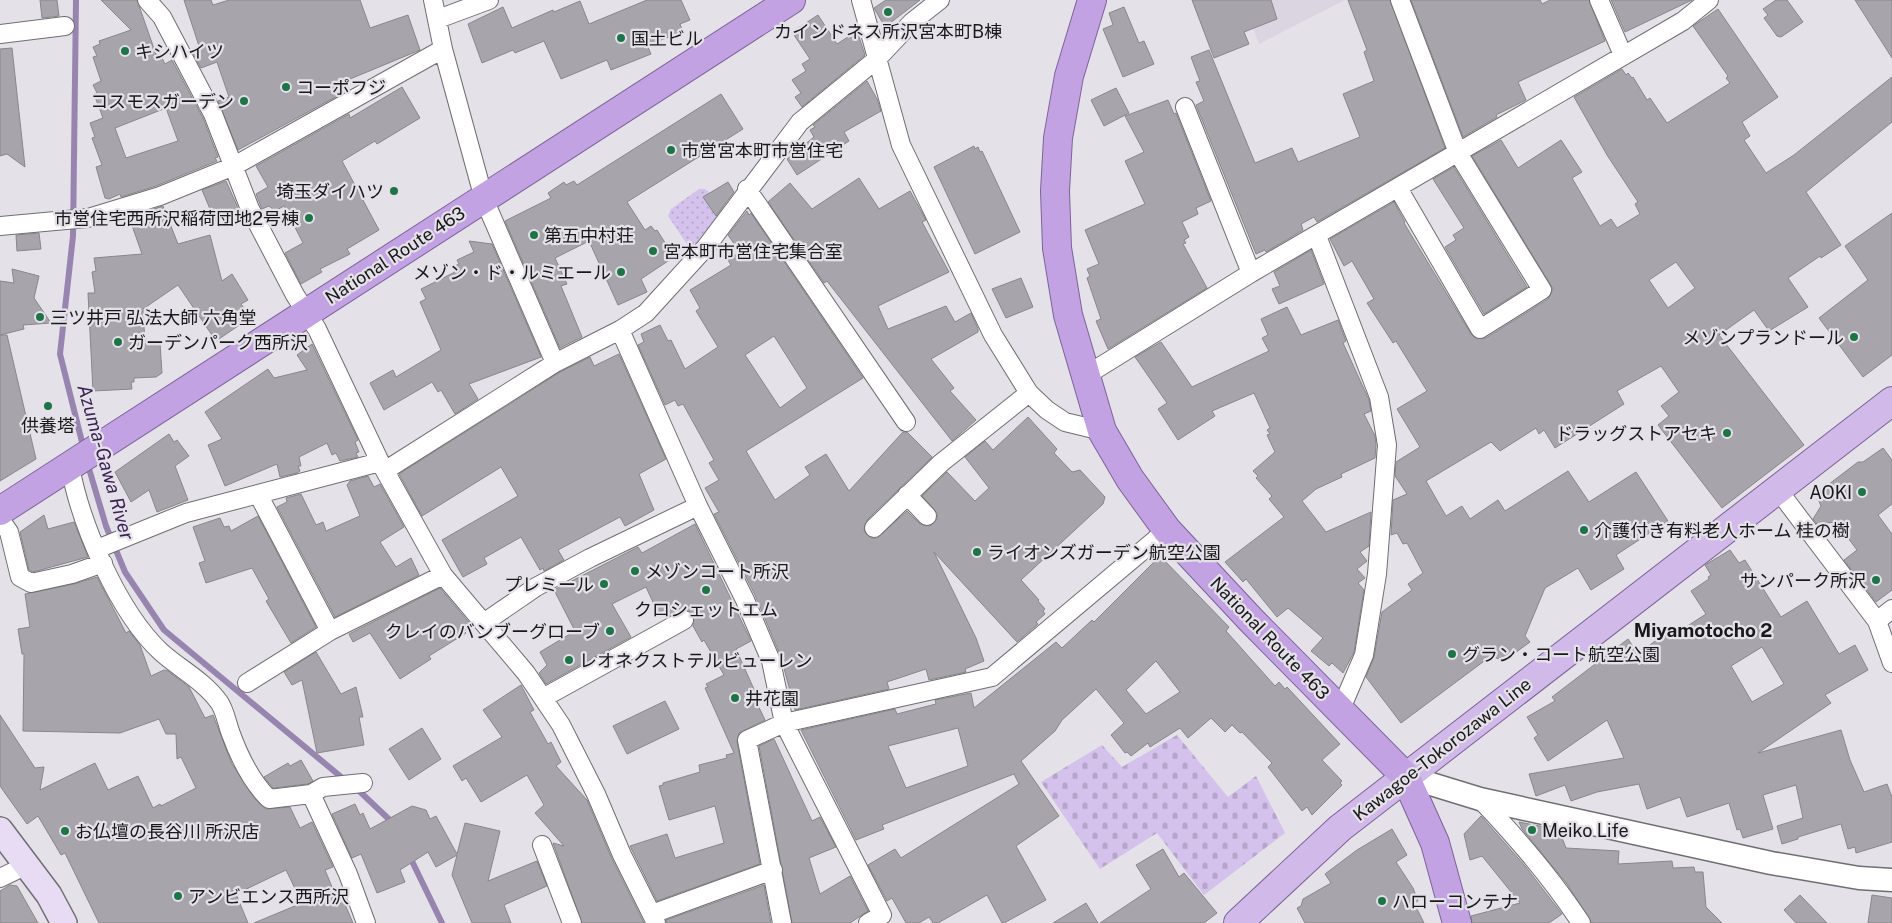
<svg xmlns="http://www.w3.org/2000/svg" width="1892" height="923" font-family="'Public Sans','Noto Sans JP',sans-serif">
  <style>
    .built { fill: #dbd5e2 }
    .cemetery { fill: url(#cemetery-stones) }
    .park { fill: url(#park-dots) }
    .lines { fill: none; stroke-linecap: round; stroke-linejoin: round }
    .stream { stroke: #9885af; stroke-width: 6 }
    .building { fill: #a7a4ab; stroke: #89868c; fill-rule: evenodd }
    .minor-casing { stroke: #706d73; stroke-width: 20 }
    .tertiary-casing { stroke: #706d73; stroke-width: 25 }
    .secondary-casing { stroke: #706d73; stroke-width: 28 }
    .primary-casing { stroke: #7c6398; stroke-width: 30 }
    .trunk-casing { stroke: #7c6398; stroke-width: 30 }
    .minor { stroke: #fff; stroke-width: 18 }
    .tertiary { stroke: #fff; stroke-width: 22 }
    .secondary { stroke: #e8dcf4; stroke-width: 25 }
    .primary { stroke: #d1b9ea; stroke-width: 28 }
    .trunk { stroke: #c2a2e3; stroke-width: 28 }
    .poi-dot { fill: #1e7447; stroke: #e4e1e8; stroke-width: 2 }
    .labels { text-anchor: middle; dominant-baseline: central; stroke-width: 4.5; stroke-linejoin: round; paint-order: stroke }
    .poi-label { font-size: 18px; fill: #19181a; stroke: #e4e1e8; text-anchor: start }
    .street-label { font-size: 18px; fill: #19181a; stroke: #e4e1e8 }
    .water-label { font-size: 19px; font-style: italic; fill: #3c2156; stroke: #e4e1e8 }
    .neighbourhood-label { font-size: 19px; font-weight: bold; fill: #19181a; stroke: #e4e1e8 }
  </style>
  <defs>
    <pattern id="cemetery-stones" width="16" height="16" patternUnits="userSpaceOnUse" patternTransform="scale(1.25)"><rect width="16" height="16" fill="#d4c1ec"/><path d="M2 7V4a2 2 0 0 1 4 0v3zM10 15v-3a2 2 0 0 1 4 0v3z" fill="#b5a5ca"/></pattern>
    <pattern id="park-dots" width="8" height="8" patternUnits="userSpaceOnUse" patternTransform="scale(1.25)"><rect width="8" height="8" fill="#d4c1ec"/><path d="M2 2h.1M6 6h.1" fill="none" stroke="#b5a5ca" stroke-width="1.8" stroke-linecap="round"/></pattern>
  </defs>
  <rect width="100%" height="100%" fill="#e4e1e8"/>
  <path class="built" d="M1242,0H1345L1259,44Z"/>
  <path class="cemetery" d="M1177,735L1228,797L1256,776L1285,833L1204,895L1157,833L1100,869L1041,782L1102,745L1122,767Z"/>
  <path class="park" d="M699,189H705L722,202L724,211L696,248L689,247L668,216L671,209Z"/>
  <g class="lines">
    <path class="stream" d="M76,0L73,236L60,354L84,450
      M87,462L106,526L125,572L164,630L346,781
      M356,788L394,824
      M409,855L442,923"/>
  </g>
  <path class="building" d="M40,0H57L59,16L42,18Z
    M101,0H137L158,60L162,58L165,64L172,60L203,118L218,157L215,158L217,161L156,186L121,197L120,194L109,199L105,198L96,167L102,165L92,138L95,137L90,123L103,118L94,94L97,93L93,85L101,81L93,57L97,56L93,47L100,44L99,41L131,30ZM166,108L178,141L126,158L115,128Z
    M184,0H211L213,5L229,0H360L370,28L408,15L420,50L338,84L341,94L238,150L218,101L229,97L217,62L201,68L191,50L199,46Z
    M647,0H681L690,20L680,24L683,32L647,45L651,54L611,70L607,60L561,79L544,41L515,53L513,50L482,63L468,24L503,7L512,28L553,10L554,12L580,1L589,24Z
    M886,0H920L885,27L874,8Z
    M1192,0H1271L1277,19L1244,32L1249,44L1214,58Z
    M1348,0H1390L1445,148L1317,222L1314,217L1301,224L1303,230L1266,252L1265,250L1256,254L1196,105L1204,101L1196,82L1200,81L1191,57L1209,50L1255,163L1292,148L1298,162L1360,137L1343,94L1374,81L1364,52L1367,50Z
    M1411,0H1540L1542,4L1550,0H1589L1605,41L1518,82L1526,100L1496,115L1497,117L1463,137Z
    M1611,0H1692L1625,32Z
    M1776,0H1787L1803,22L1781,37L1777,36L1764,18L1768,15L1763,9Z
    M1855,0H1892V58Z
    M1124,7L1139,43L1144,41L1154,64L1123,77L1103,29L1113,25L1109,13Z
    M1718,9L1778,97L1742,122L1750,136L1744,140L1766,173L1794,155L1892,77V122L1806,192L1841,245L1821,258L1820,256L1788,278L1808,307L1769,331L1754,310L1719,335L1804,445L1722,508L1658,425L1669,416L1661,406L1679,392L1661,366L1617,391L1624,404L1555,448L1544,430L1539,434L1536,428L1500,451L1491,442L1426,481L1446,516L1462,506L1470,519L1498,500L1505,511L1568,471L1589,502L1636,472L1668,521L1616,555L1624,569L1591,590L1578,568L1545,588L1525,636L1530,642L1504,661L1491,656L1401,723L1366,677L1374,657L1382,612L1412,590L1408,584L1423,573L1407,543L1403,544L1397,533L1391,535L1393,500L1407,494L1395,476L1396,462L1420,447L1397,409L1427,391L1396,341L1393,343L1367,303L1374,299L1352,261L1344,266L1330,239L1394,202L1405,222L1404,223L1471,334L1475,338H1486L1548,299L1553,289L1472,156L1501,140L1518,168L1561,140L1582,172L1572,178L1600,226L1611,219L1617,228L1640,214L1635,204L1638,202L1607,155L1574,97L1622,69L1626,75L1628,73L1632,78L1633,77L1647,100L1650,98L1667,123L1730,83L1726,78L1728,76L1693,26ZM1676,262L1695,288L1668,308L1649,280Z
    M818,15L837,44L857,31L865,55L802,107L795,97L801,93L792,80L806,71L802,64L810,59L792,32Z
    M12,48L25,167L7,154L0,156V49Z
    M867,81L877,99L881,111L844,132L849,141L797,175L787,159L814,137L810,130L815,127L813,125Z
    M402,87L420,118L377,144L375,141L342,161L379,230L347,249L350,254L320,269L322,272L301,284L285,253L303,243L284,206L275,211L269,206L262,209L256,194L268,187L256,166L349,114L350,118Z
    M1116,88L1129,113L1104,126L1091,100Z
    M721,94L743,129L627,202L645,230L651,226L655,231L657,230L674,257L641,279L647,292L618,305L589,241L555,258L567,284L561,286L582,337L560,348L505,221L551,198L548,193L564,182L566,185L574,181L577,185Z
    M1168,100L1174,114L1176,113L1211,201L1196,208L1198,214L1182,222L1189,237L1184,240L1186,243L1183,244L1207,288L1108,349L1096,321L1101,319L1087,278L1090,276L1087,269L1099,264L1085,230L1145,204L1125,161L1144,152L1125,116Z
    M974,146L975,149L978,147L980,152L982,151L1020,232L975,254L934,167Z
    M1454,167L1527,287L1484,314L1445,247L1456,240L1453,235L1464,228L1433,179Z
    M859,178L879,209L910,191L926,220L922,222L949,272L878,306L888,329L946,306L955,322L971,313L978,329V332L931,359L954,388L950,391L976,420L952,441L827,281L824,283L768,202L790,183L812,209Z
    M226,181L242,217L218,228L202,190Z
    M728,182L734,192L716,216L703,197Z
    M163,206L178,244L210,235L222,281L232,274L248,300L241,304L249,315L239,321L241,324L216,341L178,285L143,309L145,344L160,343L162,373L156,377L134,378V382H131L132,389L93,391L88,293H95L92,272L96,271L94,258L142,254L129,217Z
    M747,211L749,215L751,213L863,378L746,451L775,500L810,475L805,467L826,454L849,491L903,432H907L932,457L867,520L864,530L871,538H877L907,511L920,524L930,526L937,519V513L922,496L947,472L975,501L989,488L965,457L985,441L993,450L1028,417L1057,449L1054,453L1072,472L1080,470L1105,497L1103,504L1021,580L1039,600L1038,601L1045,609L1043,611L1045,614L1036,622L1038,624L1017,642L934,552L976,638L984,661L965,669L966,672L929,680L926,669L887,682L889,689L795,710L781,657L755,595L714,514L719,512L705,488L719,480L709,463L714,460L683,404L678,406L675,400L665,405L638,345L644,342L641,334L660,325L668,341L671,340L685,369L718,347L696,311L700,308L690,290L731,265L728,260L740,252L728,235ZM774,336L807,388L780,408L745,355Z
    M1892,213V355L1863,377L1819,318L1868,280L1845,246Z
    M39,233L41,249L17,251L16,235Z
    M469,241L492,244L541,357L469,384L478,399L455,414L441,390L438,392L432,382L384,410L370,383L393,370L396,377L441,350L420,302L426,299L421,289L455,272L453,267L459,264L457,260L474,252Z
    M1311,250L1324,284L1279,304L1272,289L1280,286L1274,272Z
    M12,269L39,276L34,298L51,323L23,325L24,329L0,335V281L14,283Z
    M1021,278L1033,307L1006,318L992,289Z
    M1287,307L1301,335L1338,320L1346,341L1343,343L1369,400L1371,411L1364,414L1375,436L1376,445L1375,458L1341,474L1342,477L1316,489L1302,501L1326,532L1371,512L1369,546L1360,552L1367,561L1357,569L1365,578L1358,583L1364,590L1354,652L1343,673L1332,663L1329,666L1311,651L1323,638L1288,608L1277,617L1246,579L1243,582L1225,562L1284,517L1269,499L1272,496L1256,478L1258,476L1253,471L1275,452L1267,435L1270,434L1267,430L1270,428L1254,393L1212,411L1215,416L1178,440L1158,409L1167,403L1135,357L1161,342L1192,387L1269,351L1262,338L1268,335L1261,319Z
    M0,335H7L36,459L0,481Z
    M312,344L358,440L355,442L359,452L356,453L358,457L340,461L336,453L332,455L327,443L299,457L301,466H298L300,471L297,473L280,477L277,464L225,486L208,445L222,439L205,412L268,369L274,378L307,370L297,355Z
    M619,354L666,459L639,474L654,510L625,526L620,517L558,550L564,560L544,571L543,568L540,570L521,537L484,558L487,564L463,577L442,540L518,496L501,467L422,516L399,474L560,372L590,357L594,366Z
    M169,434L174,442L177,440L189,456L175,466L188,500L157,512L149,490L131,502L115,472Z
    M1883,448L1892,460V504L1878,515L1892,534V590L1876,602L1844,560L1857,550L1836,522L1817,524L1813,519L1821,506L1816,494L1858,462H1863Z
    M368,476L374,487L380,484L404,527L380,542L396,567L411,558L419,575L335,617L277,507L287,502L286,498L301,494L316,525L323,522L326,531L360,516L347,485L350,481Z
    M44,515L48,529L74,522L88,557L33,572L29,570L20,532Z
    M258,516L316,627L291,643L266,601L269,599L252,568L206,583L199,563L205,561L193,527L220,518L224,527L229,526L231,531Z
    M695,524L751,641L736,649L757,696L754,697L765,720L739,733L737,742L760,864L657,901L630,846L667,834L675,858L724,843L715,806L669,820L659,786L663,785V783L700,772L699,765L727,758L726,755L734,753L705,688L708,687L706,684L724,675L704,640L702,642L693,626V614L685,609L667,617L664,610L658,613L646,587L612,604L631,637L546,684L539,673L547,665L540,652L575,631L554,590L638,547L642,553Z
    M1730,550L1739,563L1745,560L1781,617L1807,601L1839,654L1855,645L1868,670L1825,695L1831,703L1758,753L1841,730L1850,760L1864,792L1887,784L1892,797V842L1856,853L1855,847L1848,849L1841,824L1798,837V839L1782,844L1777,826L1803,818L1796,785L1763,795L1773,829L1743,838L1740,829L1737,830L1729,803L1687,817L1680,797L1647,809L1639,784L1597,792L1571,801L1565,785L1536,796L1529,774L1624,758L1607,720L1548,761L1534,738L1538,735L1527,717L1555,701L1552,697L1628,639L1638,654L1671,629L1675,634L1706,614L1691,591L1709,579L1708,577L1711,575L1705,565ZM1762,647L1784,684L1752,702L1731,666Z
    M1160,556L1229,627L1226,631L1275,686L1279,682L1285,689L1287,687L1340,744L1322,760L1342,781L1340,783L1342,785L1312,815L1307,807L1302,811L1268,767L1272,763L1242,732L1240,733L1232,725L1225,732L1211,718L1188,738L1180,728L1150,747L1148,743L1131,756L1127,752L1125,753L1111,735L1124,723L1096,689L1062,720L1055,731L1021,761L1059,816L1016,846L1046,900L1004,923H1002L987,895L938,923H933L929,917L919,923H906L892,898L887,901L868,865L895,849L901,858L1019,784L1014,774L882,825L884,829L856,840L801,730L895,709L897,714L936,704L935,700L971,693L974,708L1056,642L1062,648L1092,620L1094,622ZM1156,661L1180,692L1146,714L1126,690ZM958,728L968,766L906,788L888,746Z
    M97,577L126,633L129,631L140,645L151,676L164,670L168,671L189,687L205,718L213,715L232,764L255,799L266,809L290,807L300,828L312,822L333,867L325,870L339,904L344,902L353,923H254L302,903L286,870L236,894L248,923H99L65,853L61,855L38,816L27,824L0,786V715L35,768L44,767L40,790L95,763L108,790L138,776L153,808L160,804L161,806L196,788L181,757L177,759L176,734H166L159,719L120,733L23,731L24,654H22L18,629L30,627L25,594L74,584Z
    M440,588L472,626L464,631L466,633L429,656L431,659L400,679L370,633L353,642L349,634Z
    M316,652L341,694L356,687L363,717H359L364,745L317,753L302,680L292,685L284,672Z
    M521,685L534,710L530,712L548,744L551,742L561,762L556,766L587,800L612,859L644,923H582L553,843L564,846L535,813L544,805L527,775L481,802L466,778L462,781L453,766L502,737L483,710Z
    M665,701L679,729L627,754L613,726Z
    M422,728L441,759L409,780L389,749Z
    M774,739L812,821L820,817L836,847L809,858L820,894L850,876L868,911L850,923H792L759,746Z
    M301,760L313,781L308,784L273,788L264,777L288,763L290,766Z
    M355,804L360,815L363,813L370,829L412,806L426,810L430,819L436,816L457,854L465,823L500,831L488,881L537,861L547,886L504,905L511,923H472L452,875L457,855L436,867L428,852L400,870L405,882L377,893L361,854L352,858L332,814Z
    M1481,816L1525,866L1562,914L1549,923H1472L1471,916L1520,903L1482,856L1470,860L1464,834Z
    M1519,822L1559,830L1566,848L1619,851L1618,864L1672,861L1673,868L1694,867L1695,872H1703L1706,907L1722,923H1592L1567,884L1522,829Z
    M1392,829L1407,855L1396,862L1413,888L1418,901L1414,903L1424,923H1305L1297,908L1301,906L1303,899L1331,883L1325,874L1357,850Z
    M1163,849L1179,877L1184,873L1217,913L1204,923H1100L1151,889L1136,865Z
    M10,885L17,886L38,923H0V891Z
    M764,885L771,923H667L666,920Z
    M1800,895L1827,923H1796L1784,910Z
    M1872,895L1892,898V923H1868Z
    M1086,903L1098,923H1053Z"/>
  <g class="lines">
    <defs>
      <path id="minor" d="M147,0L162,17L213,114L250,209L295,295L317,329L380,462L443,575L526,673L561,725L596,794L622,855L656,923
        M433,0L443,49L484,199L555,363
        M861,0L901,145L993,335L1029,393L1047,410L1065,422L1102,431
        M1599,0L1623,55
        M438,19L489,0
        M0,34L65,26
        M1185,107L1251,273
        M1398,188L1480,329L1542,290L1458,153L1400,0
        M747,189L906,422
        M0,226L88,218L160,196L234,166L443,49
        M1317,236L1379,397L1387,445L1377,574L1364,655L1340,711
        M620,330L698,506L745,600L771,661L784,723L882,915L868,923
        M1085,376L1251,273L1683,21L1709,0
        M70,466C80,523 118,612 161,652C180,669 204,681 219,702C225,710 227,724 231,734C239,756 252,782 269,799L311,794L348,874L366,923
        M386,470L555,363L620,330L646,313L706,247L800,122L877,59L912,22L940,0
        M1778,490L1877,621L1892,663
        M258,494L330,631
        M907,495L927,516
        M0,519L9,532L20,577L31,583L72,574L103,563
        M874,528L941,463L1029,393
        M97,549L186,513L380,462
        M1877,621L1892,609
        M485,622L536,587L590,558L698,506
        M247,683L330,631L443,575
        M543,698L684,620
        M311,794L323,787L363,783
        M1480,799C1517,838 1552,878 1581,923
        M542,845L572,923
        M0,878L27,865
        M652,914L773,870
        M782,923L747,740L784,723L992,677L1167,530"/>
      <path id="tertiary" d="M1405,776L1480,799L1771,863L1859,878L1892,880"/>
      <path id="secondary" d="M0,830L49,895L64,923"/>
      <path id="primary" d="M1238,923L1340,828L1892,401"/>
      <path id="trunk" d="M1092,0L1069,76L1058,138L1055,191L1057,248L1068,315L1102,431L1130,479L1167,530L1251,620L1405,776L1435,843L1457,923
        M0,511L791,0"/>
    </defs>
    <use href="#minor" class="minor-casing"/>
    <use href="#tertiary" class="tertiary-casing"/>
    <use href="#secondary" class="secondary-casing"/>
    <use href="#primary" class="primary-casing"/>
    <use href="#trunk" class="trunk-casing"/>
    <use href="#minor" class="minor"/>
    <use href="#tertiary" class="tertiary"/>
    <use href="#secondary" class="secondary"/>
    <use href="#primary" class="primary"/>
    <use href="#trunk" class="trunk"/>
  </g>
  <g class="poi-dot">
    <circle cx="888" cy="12" r="5"/>
    <circle cx="621" cy="38" r="5"/>
    <circle cx="125" cy="51" r="5"/>
    <circle cx="286" cy="87" r="5"/>
    <circle cx="244" cy="101" r="5"/>
    <circle cx="671" cy="150" r="5"/>
    <circle cx="394" cy="191" r="5"/>
    <circle cx="309" cy="218" r="5"/>
    <circle cx="534" cy="235" r="5"/>
    <circle cx="653" cy="251" r="5"/>
    <circle cx="621" cy="272" r="5"/>
    <circle cx="40" cy="317" r="5"/>
    <circle cx="1854" cy="337" r="5"/>
    <circle cx="118" cy="342" r="5"/>
    <circle cx="48" cy="406" r="5"/>
    <circle cx="1727" cy="433" r="5"/>
    <circle cx="1862" cy="492" r="5"/>
    <circle cx="1584" cy="530" r="5"/>
    <circle cx="977" cy="552" r="5"/>
    <circle cx="635" cy="571" r="5"/>
    <circle cx="1876" cy="580" r="5"/>
    <circle cx="604" cy="584" r="5"/>
    <circle cx="706" cy="590" r="5"/>
    <circle cx="610" cy="631" r="5"/>
    <circle cx="1452" cy="654" r="5"/>
    <circle cx="569" cy="660" r="5"/>
    <circle cx="735" cy="698" r="5"/>
    <circle cx="1532" cy="830" r="5"/>
    <circle cx="65" cy="831" r="5"/>
    <circle cx="178" cy="896" r="5"/>
    <circle cx="1382" cy="901" r="5"/>
  </g>
  <g class="labels">
    <g class="poi-label">
      <text x="888" y="31" text-anchor="middle">カインドネス所沢宮本町B棟</text>
      <text x="631" y="38">国土ビル</text>
      <text x="135" y="51">キシハイツ</text>
      <text x="296" y="87">コーポフジ</text>
      <text x="234" y="101" text-anchor="end">コスモスガーデン</text>
      <text x="681" y="150">市営宮本町市営住宅</text>
      <text x="384" y="191" text-anchor="end">埼玉ダイハツ</text>
      <text x="299" y="218" text-anchor="end">市営住宅西所沢稲荷団地2号棟</text>
      <text x="544" y="235">第五中村荘</text>
      <text x="663" y="251">宮本町市営住宅集合室</text>
      <text x="611" y="272" text-anchor="end">メゾン・ド・ルミエール</text>
      <text x="50" y="317">三ツ井戸 弘法大師 六角堂</text>
      <text x="1844" y="337" text-anchor="end">メゾンプランドール</text>
      <text x="128" y="342">ガーデンパーク西所沢</text>
      <text x="48" y="425" text-anchor="middle">供養塔</text>
      <text x="1717" y="433" text-anchor="end">ドラッグストアセキ</text>
      <text x="1852" y="492" text-anchor="end">AOKI</text>
      <text x="1594" y="530">介護付き有料老人ホーム 桂の樹</text>
      <text x="987" y="552">ライオンズガーデン航空公園</text>
      <text x="645" y="571">メゾンコート所沢</text>
      <text x="1866" y="580" text-anchor="end">サンパーク所沢</text>
      <text x="594" y="584" text-anchor="end">プレミール</text>
      <text x="706" y="609" text-anchor="middle">クロシェットエム</text>
      <text x="600" y="631" text-anchor="end">クレイのバンブーグローブ</text>
      <text x="1462" y="654">グラン・コート航空公園</text>
      <text x="579" y="660">レオネクストテルビューレン</text>
      <text x="745" y="698">井花園</text>
      <text x="1542" y="830">Meiko Life</text>
      <text x="75" y="831">お仏壇の長谷川 所沢店</text>
      <text x="188" y="896">アンビエンス西所沢</text>
      <text x="1392" y="901">ハローコンテナ</text>
    </g>
    <g class="street-label">
      <text transform="translate(395 255) rotate(-33)">National Route 463</text>
      <text transform="translate(1270 638) rotate(46)">National Route 463</text>
      <text transform="translate(1442 749) rotate(-38)">Kawagoe-Tokorozawa Line</text>
    </g>
    <g class="water-label">
      <text transform="translate(106 462) rotate(74)">Azuma-Gawa River</text>
    </g>
    <g class="neighbourhood-label">
      <text x="1703" y="630">Miyamotocho 2</text>
    </g>
  </g>
</svg>
